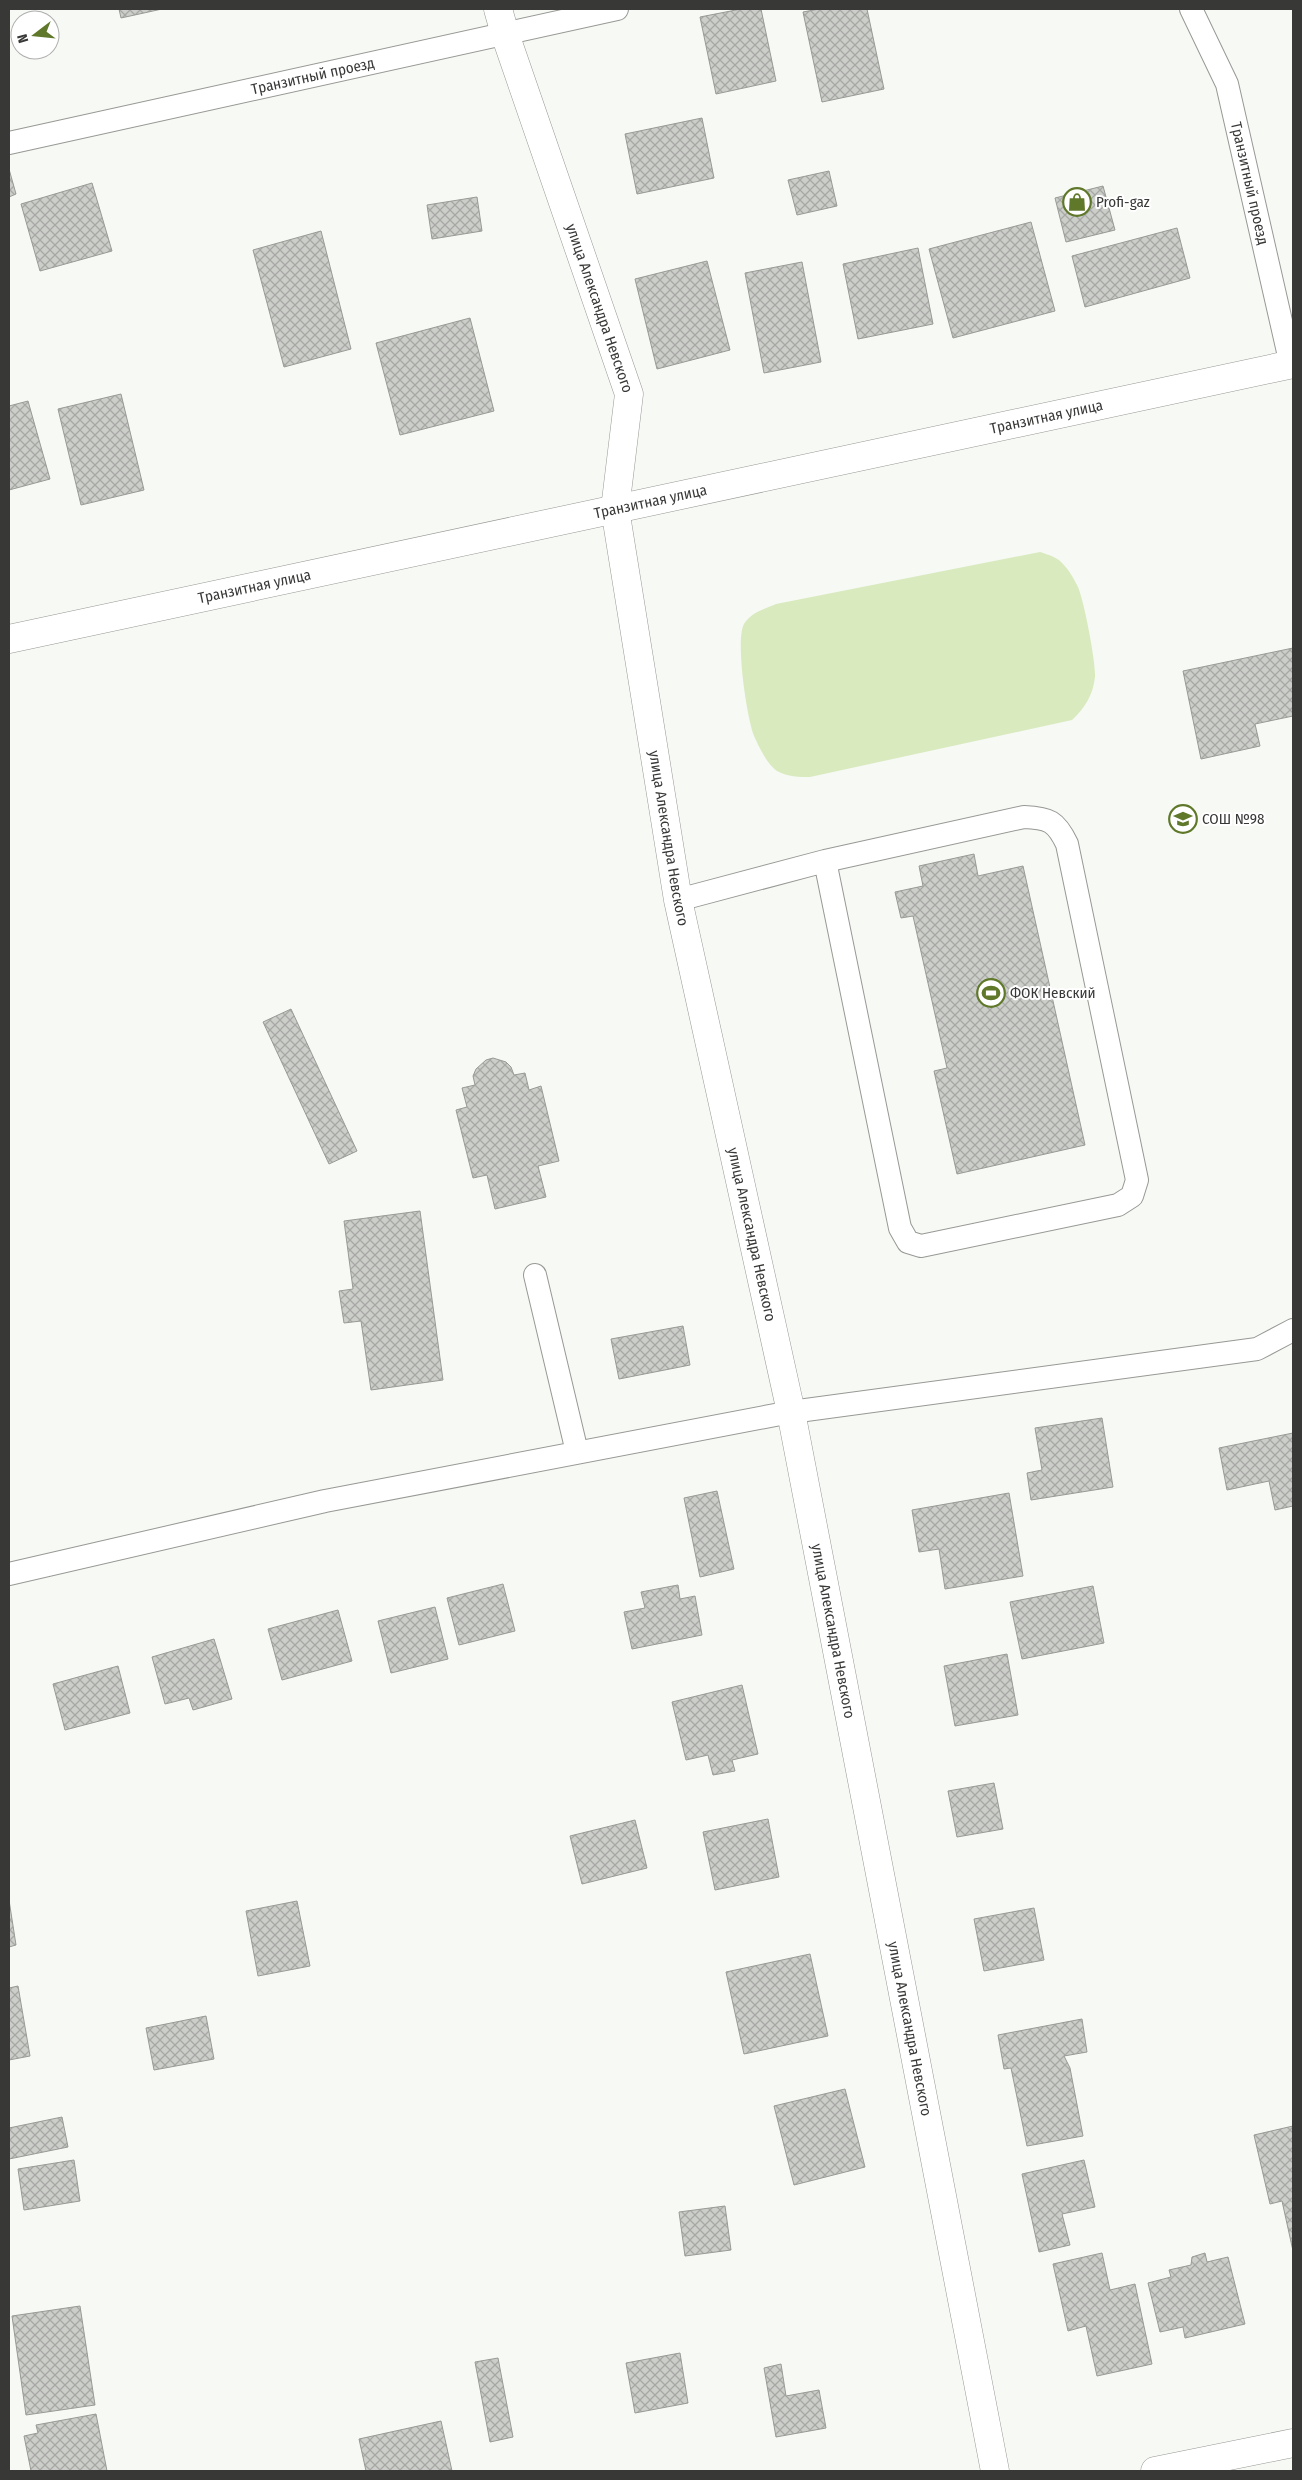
<svg xmlns="http://www.w3.org/2000/svg" width="1302" height="2480" font-family="'Fira Sans Condensed',sans-serif">
  <style>
    .garden { fill: #d9eabf }
    .building { fill: url(#building-cross-hatch); stroke: #989a96 }
    .lines { fill: none; stroke-linecap: round; stroke-linejoin: round }
    .lane-casing { stroke: #979995; stroke-width: 24 }
    .street-casing { stroke: #979995; stroke-width: 29 }
    .lane { stroke: #fff; stroke-width: 22 }
    .street { stroke: #fff; stroke-width: 28 }
    .labels { text-anchor: middle; dominant-baseline: central; stroke-width: 4; stroke-linejoin: round; paint-order: stroke }
    .street-label { font-size: 15px; fill: #383837; stroke: #fff }
    .poi-label { font-size: 15px; fill: #383837; stroke: #fff; text-anchor: start }
  </style>
  <defs>
    <pattern id="building-cross-hatch" width="8" height="8" patternUnits="userSpaceOnUse" patternTransform="scale(1.25)"><rect width="8" height="8" fill="#ccceca"/><path d="M0 0l8 8M0 8l8-8" fill="none" stroke="#a7a8a5"/></pattern>
  </defs>
  <rect width="100%" height="100%" fill="#f7f9f4"/>
  <path class="garden" d="M1040,552C1049,555 1057,557 1063,564C1069,570 1074,579 1078,587C1084,601 1096,662 1095,677C1093,695 1085,708 1072,720L810,777C799,777 788,777 777,771C767,764 759,747 754,736C747,718 735,640 744,624C751,612 765,609 776,604Z"/>
  <path class="building" d="M119,9H162L121,18Z
    M741,9H761L776,81L716,94L700,17Z
    M819,9H867L884,89L822,102L803,12Z
    M702,118L714,178L637,194L625,134Z
    M9,169L16,194L9,197Z
    M829,171L837,206L797,215L788,180Z
    M92,183L112,251L40,271L21,204Z
    M1103,186L1115,230L1066,242L1055,198Z
    M477,197L482,231L432,239L427,205Z
    M1031,222L1055,311L953,338L929,249Z
    M1177,228L1190,278L1085,307L1072,256Z
    M321,231L351,349L284,367L253,250Z
    M918,248L933,324L858,339L843,264Z
    M707,261L730,350L657,369L635,279Z
    M802,262L821,362L764,373L745,273Z
    M470,318L494,411L400,435L376,343Z
    M121,394L144,490L81,505L58,409Z
    M28,401L50,479L9,490V406Z
    M1293,648V716L1255,724L1260,746L1201,759L1183,671Z
    M974,854L978,876L1023,866L1085,1145L957,1174L934,1071L947,1068L913,916L901,918L895,892L923,886L919,866Z
    M291,1009L357,1151L329,1164L263,1022Z
    M493,1058L506,1062L511,1067L514,1075L525,1073L529,1090L541,1086L559,1161L538,1166L546,1197L495,1209L487,1175L473,1178L456,1110L467,1107L462,1088L475,1085L473,1076L476,1069L486,1060Z
    M420,1211L443,1380L371,1390L361,1321L344,1323L339,1291L353,1289L344,1221Z
    M683,1326L690,1365L619,1379L611,1339Z
    M1102,1418L1113,1487L1031,1500L1027,1473L1042,1470L1035,1428Z
    M1293,1433V1506L1275,1510L1269,1481L1227,1490L1219,1448Z
    M717,1491L734,1569L700,1577L684,1498Z
    M1009,1493L1023,1576L945,1589L939,1549L919,1552L912,1510Z
    M503,1584L515,1631L459,1645L447,1598Z
    M678,1585L680,1599L695,1596L702,1635L632,1649L624,1612L645,1608L641,1592Z
    M1093,1586L1104,1643L1022,1659L1010,1602Z
    M435,1607L448,1659L391,1673L378,1621Z
    M338,1610L352,1661L282,1680L268,1629Z
    M214,1639L232,1699L193,1710L189,1698L165,1704L152,1657Z
    M1007,1654L1018,1715L955,1726L944,1666Z
    M118,1666L130,1713L65,1730L53,1684Z
    M742,1685L758,1754L732,1760L735,1771L713,1775L708,1755L686,1760L672,1702Z
    M994,1783L1003,1829L957,1837L948,1791Z
    M768,1819L779,1877L715,1890L703,1832Z
    M635,1820L647,1868L582,1884L570,1836Z
    M9,1900L16,1945L9,1947Z
    M297,1901L310,1966L258,1976L246,1911Z
    M1034,1908L1044,1960L984,1971L974,1919Z
    M810,1954L828,2036L744,2054L726,1972Z
    M18,1986L30,2056L9,2060V1988Z
    M206,2016L214,2059L154,2070L146,2028Z
    M1082,2019L1087,2052L1064,2056L1070,2068L1083,2136L1027,2146L1011,2068L1004,2069L998,2035Z
    M845,2089L865,2167L794,2185L774,2106Z
    M62,2117L68,2147L9,2159V2128Z
    M1293,2126V2251L1282,2201L1270,2204L1254,2135Z
    M74,2160L80,2201L24,2210L18,2169Z
    M1084,2160L1095,2207L1062,2214L1070,2245L1039,2252L1022,2174Z
    M725,2206L731,2250L685,2256L679,2212Z
    M1102,2253L1110,2290L1135,2284L1152,2364L1097,2376L1086,2326L1068,2331L1053,2264Z
    M1205,2253L1207,2262L1228,2257L1245,2324L1185,2338L1183,2327L1160,2332L1148,2283L1171,2277L1169,2270L1191,2265L1192,2257Z
    M80,2306L95,2405L26,2415L12,2316Z
    M680,2353L688,2403L635,2413L626,2363Z
    M498,2358L513,2437L490,2442L475,2362Z
    M781,2364L786,2396L819,2390L826,2428L776,2437L764,2368Z
    M96,2414L107,2471H31L24,2436L38,2433L36,2425Z
    M441,2421L452,2471H366L359,2439Z"/>
  <g class="lines">
    <defs>
      <g id="lane">
        <path id="s1" d="M1191,9L1227,84L1291,365"/>
        <path id="s2" d="M9,143L617,9"/>
        <path d="M678,900L825,861L1024,817C1049,818 1056,821 1067,844L1137,1180L1132,1196L1118,1205L921,1246L908,1242L900,1228L825,861"/>
        <path d="M535,1275L577,1452"/>
        <path d="M9,1574L325,1501L791,1412L1257,1349L1293,1330"/>
      </g>
      <g id="street">
        <path id="s3" d="M498,9L505,34L629,394L615,509L678,900L791,1412L995,2471"/>
        <path id="s4" d="M9,639L1293,364"/>
        <path d="M1155,2471L1293,2443"/>
      </g>
    </defs>
    <use href="#lane" class="lane-casing"/>
    <use href="#street" class="street-casing"/>
    <use href="#lane" class="lane"/>
    <use href="#street" class="street"/>
  </g>
  <defs>
    <symbol id="shop-ring" viewBox="-11 -11 22 22"><circle r="9.5" fill="#fff" stroke="#5f782a" stroke-width="1.5"/><path d="M-5-2.5h2.3a2.7 3.5 0 0 1 5.4 0H5L5.5 6h-11ZM-1.5-2.5h3a1.5 2.3 0 0 0-3 0Z" fill="#5f782a"/></symbol>
    <symbol id="school-ring" viewBox="-11 -11 22 22"><circle r="9.5" fill="#fff" stroke="#5f782a" stroke-width="1.5"/><path d="M0-5L7-2L0 1L-7-2ZM-4 1L0 2.5L4 1V4Q0 6-4 4Z" fill="#5f782a"/></symbol>
    <symbol id="stadium-ring" viewBox="-11 -11 22 22"><circle r="9.5" fill="#fff" stroke="#5f782a" stroke-width="1.5"/><path d="M0-5a6.5 5 0 1 0 0 10a6.5 5 0 1 0 0-10ZM-3.5-1.8h7v3.6h-7Z" fill="#5f782a"/></symbol>
  </defs>
  <g fill-rule="evenodd">
    <use href="#shop-ring" x="1061" y="186" width="32" height="32"/>
    <use href="#school-ring" x="1167" y="803" width="32" height="32"/>
    <use href="#stadium-ring" x="975" y="977" width="32" height="32"/>
  </g>
  <g class="labels">
    <g class="street-label">
      <text stroke="none"><textPath href="#s2" startOffset="311">Транзитный проезд</textPath></text>
      <text stroke="none"><textPath href="#s1" startOffset="185">Транзитный проезд</textPath></text>
      <text stroke="none"><textPath href="#s3" startOffset="316">улица Александра Невского</textPath></text>
      <text stroke="none"><textPath href="#s4" startOffset="1061">Транзитная улица</textPath></text>
      <text stroke="none"><textPath href="#s4" startOffset="656">Транзитная улица</textPath></text>
      <text stroke="none"><textPath href="#s4" startOffset="251">Транзитная улица</textPath></text>
      <text stroke="none"><textPath href="#s3" startOffset="856">улица Александра Невского</textPath></text>
      <text stroke="none"><textPath href="#s3" startOffset="1261">улица Александра Невского</textPath></text>
      <text stroke="none"><textPath href="#s3" startOffset="1666">улица Александра Невского</textPath></text>
      <text stroke="none"><textPath href="#s3" startOffset="2071">улица Александра Невского</textPath></text>
    </g>
    <g class="poi-label">
      <text x="1096" y="202">Profi-gaz</text>
      <text x="1202" y="819">СОШ №98</text>
      <text x="1010" y="993">ФОК Невский</text>
    </g>
  </g>
  <rect width="1302" height="2480" fill="none" stroke="#383837" stroke-width="20"/>
  <g transform="translate(35 35) rotate(254)"><circle r="24" fill="#ffffff" stroke="#afafaf"/>
  <path d="M0-4L9 19L0 12L-9 19Z" fill="#5f782a"/>
  <text y="-8" font-size="14" font-weight="bold" text-anchor="middle" fill="#383837">N</text>
  </g>
</svg>
